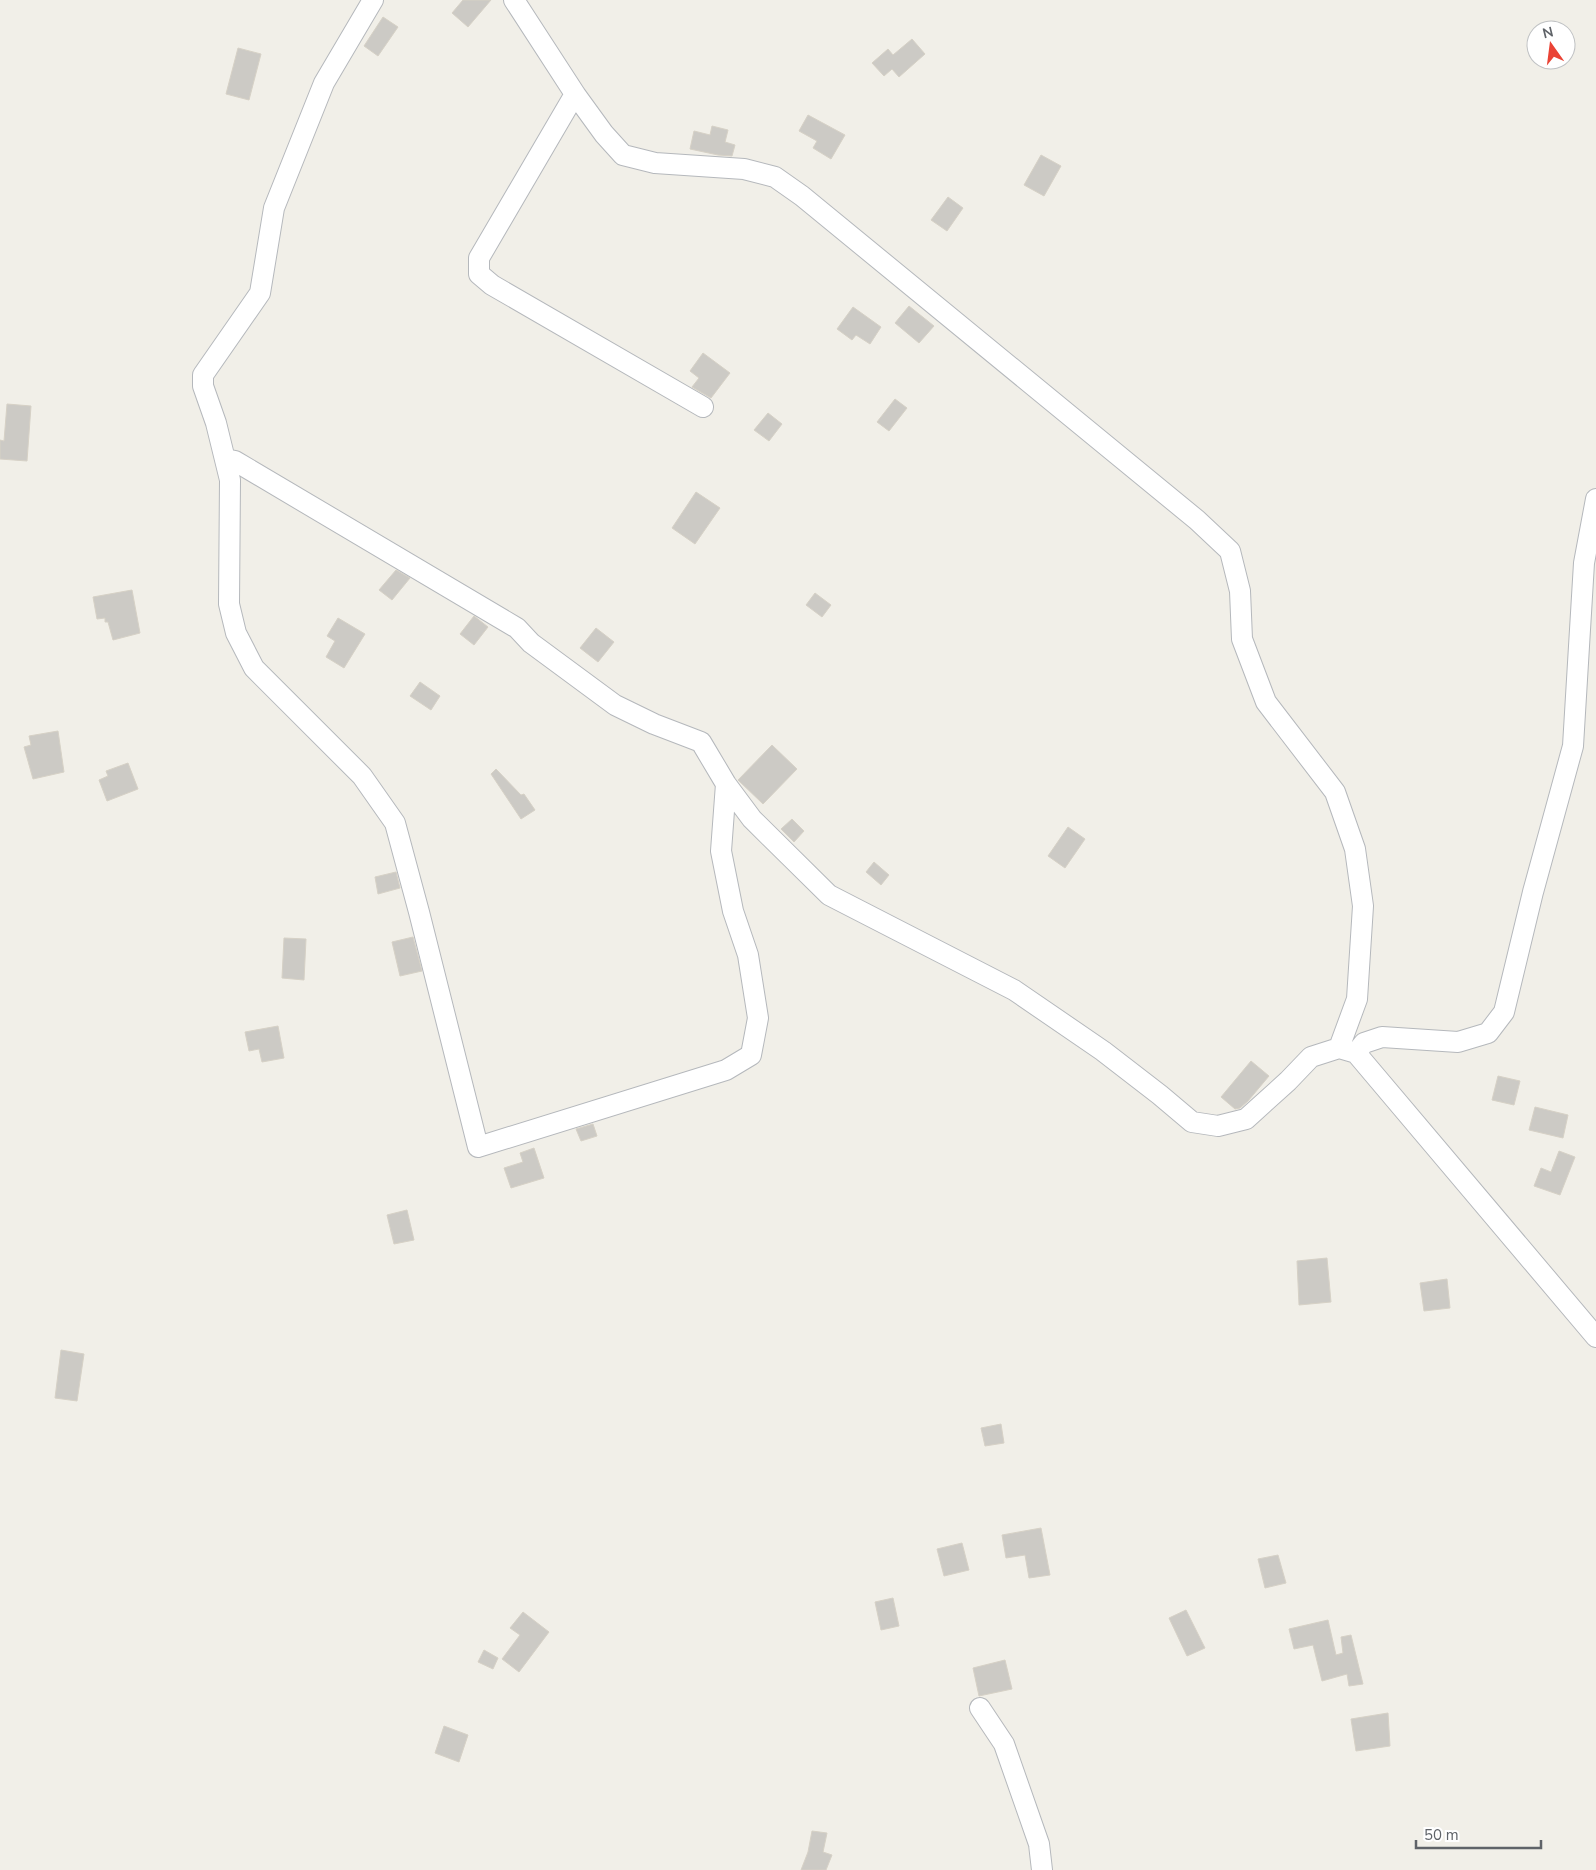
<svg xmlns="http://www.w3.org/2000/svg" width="1596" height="1870" font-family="'Nunito Sans',sans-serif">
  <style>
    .building { fill: #cccac5; stroke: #d6d1c6 }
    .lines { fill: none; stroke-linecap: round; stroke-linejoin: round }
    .minor-casing { stroke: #b5b8bc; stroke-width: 22 }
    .minor { stroke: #fff; stroke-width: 20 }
  </style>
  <rect width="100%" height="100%" fill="#f1efe8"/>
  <path class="building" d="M463,0H491L468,27L452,13Z
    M383,17L398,27L378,56L364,46Z
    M912,39L925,54L899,77L892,69L884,76L872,63L888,49L893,55Z
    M238,48L261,54L249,100L226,94Z
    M808,115L845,135L831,159L813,148L817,141L799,131Z
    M712,126L728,130L725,142L735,145L732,156L718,155L690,149L694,131L710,135Z
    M1041,155L1061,166L1044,196L1024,185Z
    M948,197L963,208L947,231L931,220Z
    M909,306L934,326L919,343L895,323Z
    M853,307L881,327L870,344L856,335L852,340L837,329Z
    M703,353L730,373L711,398L692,387L699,378L690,371Z
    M895,399L907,408L889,431L877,422Z
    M7,404L31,406L27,461L0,459V440L4,441Z
    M768,413L782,424L769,441L754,430Z
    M696,492L720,508L695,544L672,528Z
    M396,570L410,578L392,600L379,590Z
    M132,590L140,633L113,640L108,622H105V618L97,619L93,597Z
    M815,593L831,605L822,617L806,605Z
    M474,616L488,627L474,645L460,634Z
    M338,618L365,634L344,668L326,657L335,641L327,636Z
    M596,628L614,642L598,662L580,648Z
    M420,682L440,696L431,710L410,696Z
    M58,731L64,772L33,779L24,747L31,745L29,736Z
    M772,745L797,769L763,804L738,780Z
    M128,763L138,789L107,801L99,780L108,776L106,771Z
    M496,769L521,795L524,794L535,810L521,819L491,774Z
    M792,819L804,831L794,842L781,829Z
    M1068,827L1085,839L1065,868L1048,856Z
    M874,862L889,875L881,885L866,872Z
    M396,872L400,888L378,894L375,877Z
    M413,937L422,971L400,976L392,942Z
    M284,938L306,939L304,980L282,978Z
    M278,1026L284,1058L262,1062L259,1049L249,1051L245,1032Z
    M1251,1061L1269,1076L1248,1101L1240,1108L1235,1109L1221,1097Z
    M1498,1076L1520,1081L1514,1105L1492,1100Z
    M1535,1107L1568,1115L1563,1138L1529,1130Z
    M593,1124L597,1136L581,1141L576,1129Z
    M534,1148L544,1178L511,1188L504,1168L523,1162L520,1153Z
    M1559,1151L1575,1157L1560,1195L1534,1186L1541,1168L1551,1172Z
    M407,1210L414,1240L394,1244L387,1215Z
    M1327,1258L1331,1302L1299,1305L1297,1261Z
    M1447,1279L1450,1308L1424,1311L1420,1283Z
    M61,1350L84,1354L77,1401L55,1398Z
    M1001,1424L1004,1443L985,1446L981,1428Z
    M1041,1528L1050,1575L1029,1578L1025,1555L1006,1558L1002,1535Z
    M962,1543L969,1570L944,1576L937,1549Z
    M1278,1555L1286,1583L1265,1588L1258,1559Z
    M893,1598L899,1626L881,1630L875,1602Z
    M1186,1610L1205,1648L1187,1656L1169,1618Z
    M523,1612L549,1632L519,1672L502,1659L520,1635L510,1628Z
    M1328,1620L1336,1655L1343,1653L1341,1637L1351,1635L1363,1684L1349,1686L1347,1674L1322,1681L1313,1645L1294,1649L1289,1629Z
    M484,1650L498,1658L493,1669L478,1662Z
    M1005,1660L1012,1689L979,1696L973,1668Z
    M1388,1713L1390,1746L1356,1751L1351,1719Z
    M444,1726L468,1735L459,1762L435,1753Z
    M812,1831L827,1833L823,1852L832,1855L826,1870H801L808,1852Z"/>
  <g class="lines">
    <defs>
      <path id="minor" d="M373,0L324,83L274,208L260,293L203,375V386L216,423L230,480L229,604L236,633L254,668L362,776L395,823L419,912L478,1147L726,1070L751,1055L758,1018L748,955L733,911L721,851L726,784
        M514,0L575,94L604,134L623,155L655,163L744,169L775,177L802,196L1197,520L1230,551L1240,591L1242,639L1266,702L1335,792L1355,849L1363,906L1357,999L1339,1048
        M575,94L479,258V274L492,285L703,407
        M225,459L235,461L517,628L531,643L615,705L654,724L701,742L726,784L752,819L829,895L1014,990L1103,1051L1160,1095L1192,1122L1218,1126L1246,1119L1288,1081L1311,1057L1339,1048L1356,1053L1596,1337
        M1356,1053L1364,1043L1382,1037L1458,1042L1488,1033L1504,1012L1533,892L1573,746L1584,563L1596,499
        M980,1708L1004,1744L1039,1844L1042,1870"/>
    </defs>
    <use href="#minor" class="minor-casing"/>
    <use href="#minor" class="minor"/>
  </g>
  <g transform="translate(1551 45) rotate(346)"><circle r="24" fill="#ffffff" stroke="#bfc1c3"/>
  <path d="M0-4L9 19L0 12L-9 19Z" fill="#ea4335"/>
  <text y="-8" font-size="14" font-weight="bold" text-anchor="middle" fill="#5f6368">N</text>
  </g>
  <path d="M1416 1840v8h125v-8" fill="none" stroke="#5f6368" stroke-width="2.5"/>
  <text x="1424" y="1840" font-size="15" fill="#5f6368" stroke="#ffffff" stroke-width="4" paint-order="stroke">50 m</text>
</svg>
